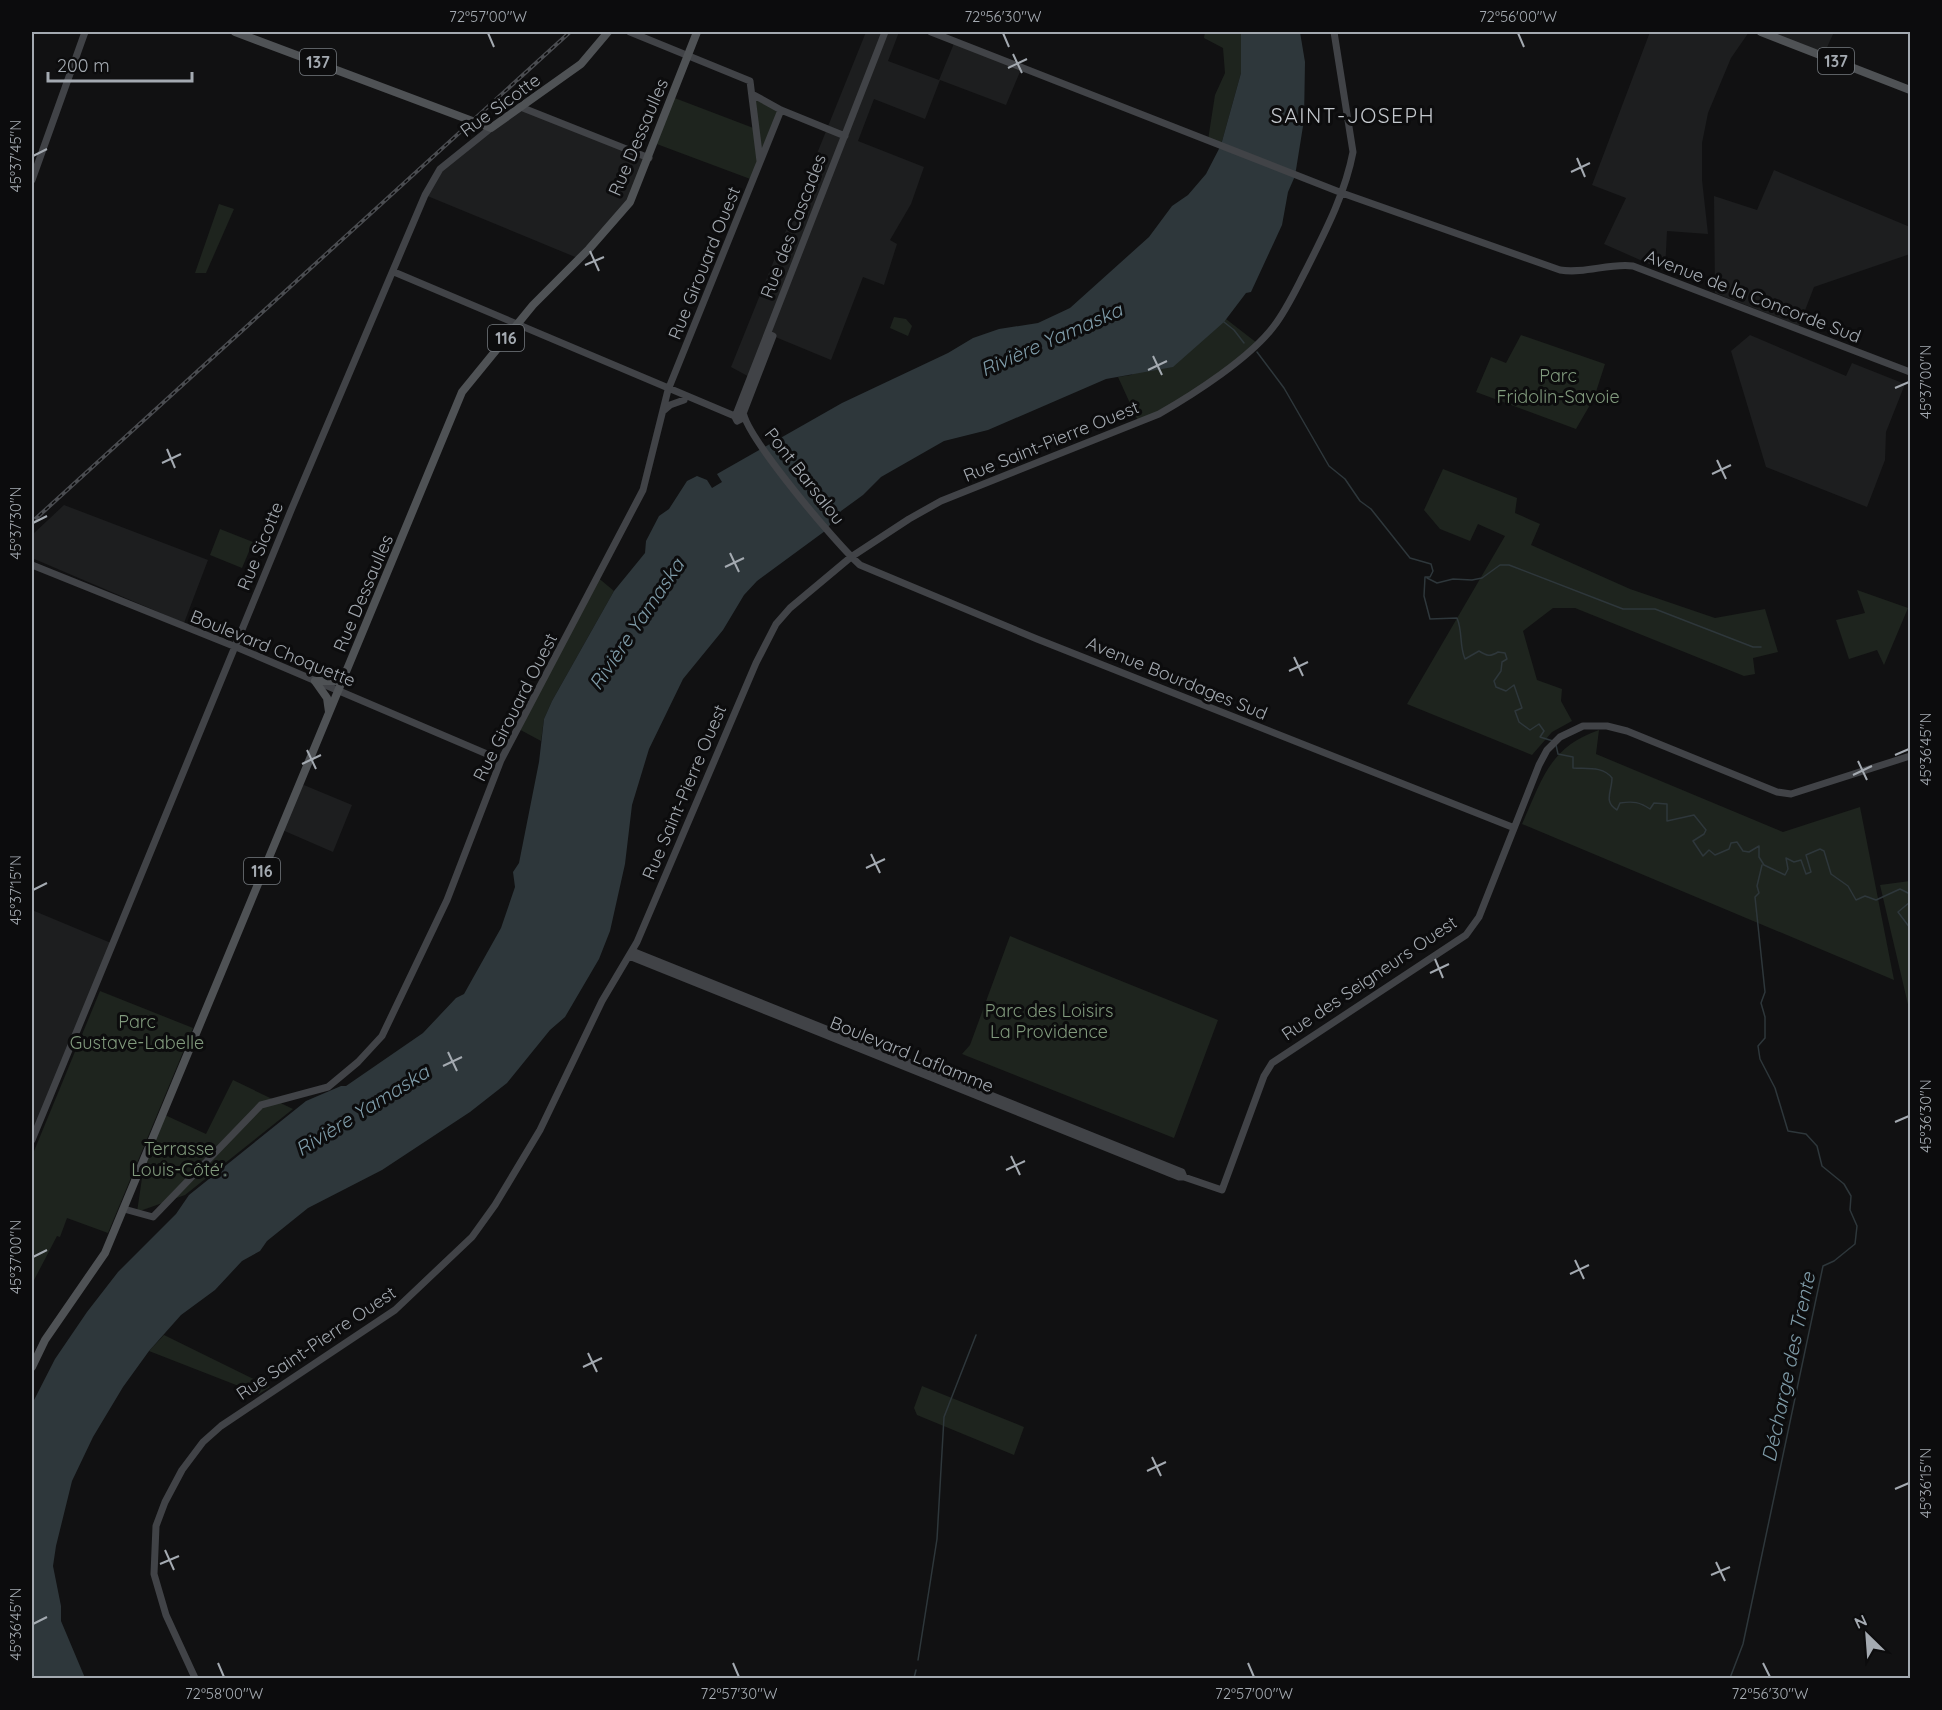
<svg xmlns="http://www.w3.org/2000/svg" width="1942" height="1710" font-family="Quicksand,sans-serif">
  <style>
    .built { fill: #1d1e1f }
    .green { fill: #1e241e }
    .water { fill: #2e373b }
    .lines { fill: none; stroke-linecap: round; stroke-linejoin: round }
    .stream { stroke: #2e373b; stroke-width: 1.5 }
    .secondary { stroke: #414347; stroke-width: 7 }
    .primary { stroke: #4f5255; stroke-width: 8 }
    .rail-casing { stroke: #4a4c50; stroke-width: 4 }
    .rail { stroke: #0c0c0d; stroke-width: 1.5; stroke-dasharray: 4.5; stroke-linecap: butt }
    .ticks { fill: none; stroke: #a4aab1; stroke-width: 2 }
    .labels { text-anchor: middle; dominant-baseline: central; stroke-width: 6; stroke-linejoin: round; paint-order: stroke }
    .shield { fill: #0c0c0d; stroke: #767b80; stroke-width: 1.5 }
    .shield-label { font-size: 16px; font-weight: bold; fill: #a4aab1 }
    .street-label { font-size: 18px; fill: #a4aab1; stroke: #0c0c0d }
    .park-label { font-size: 18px; fill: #819a7d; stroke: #0c0c0d }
    .water-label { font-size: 20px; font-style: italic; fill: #7f9ca9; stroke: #0c0c0d }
    .quarter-label { font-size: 21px; letter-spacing: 1.5px; fill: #c5c9ce; stroke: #0c0c0d }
    .neatline { fill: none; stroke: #a4aab1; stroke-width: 2 }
    .ticks-label { font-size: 15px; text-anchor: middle; fill: #a4aab1 }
  </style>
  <rect width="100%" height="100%" fill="#111112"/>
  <path class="built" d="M866,32H899L888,61L939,80L955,41L1022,67L1006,105L940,80L925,119L874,99L858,141L924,167L911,204L890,240L897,244L884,285L863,277L831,360L773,336L755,380L731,367Z
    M1650,32H1749L1731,58L1708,113L1702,143V180L1708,234L1667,231L1665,271L1604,244L1626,198L1592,185Z
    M1763,32H1834L1824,54Z
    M523,108L649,158L630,202L580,259L425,195L440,169Z
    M1774,170L1910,227V254L1814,287L1799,326L1715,293L1714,196L1757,210Z
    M1750,335L1846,376L1852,363L1905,384L1886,432L1885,460L1867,507L1766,467L1731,351Z
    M64,505L208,560L184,623L32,558V535Z
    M299,783L352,805L333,852L280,829Z
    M32,910L111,943L32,1139Z"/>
  <path class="green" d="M1205,32H1241V73L1221,145L1208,140L1215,95L1225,73L1223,48L1204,38Z
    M672,97L756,129L760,163L753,180L654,143Z
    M754,98L778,111L761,155Z
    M219,204L234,209L206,273H195Z
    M894,317L906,319L912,326L908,336L890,328Z
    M1226,319L1257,343L1203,385L1139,423L1118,377L1131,375Z
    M1521,335L1605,364L1594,398L1576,429L1476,392L1491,357L1506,363Z
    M1443,469L1517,498L1515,513L1540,524L1531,545L1630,589L1715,618L1765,609L1778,652L1753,658L1755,674L1744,676L1575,608H1553L1523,631L1537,680L1562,689L1561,701L1572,721L1552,732L1532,755L1407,704L1505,536L1478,524L1470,541L1440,529L1424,510Z
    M220,529L253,542L242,568L210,555Z
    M596,576L614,591L552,701L544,719L541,741L515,727Z
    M1857,590L1908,608L1884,665L1877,650L1849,659L1836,620L1865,613Z
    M1599,730L1596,754L1783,832L1860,807L1894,980L1522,824C1542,780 1549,747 1599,730Z
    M1910,881V1013L1880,885Z
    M1010,936L1218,1020L1174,1138L962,1054L970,1045Z
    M100,991L193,1028L108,1233L67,1218L60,1237L57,1236L32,1284V1156Z
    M233,1080L293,1109L185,1195L137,1212L147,1144L165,1115L206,1134Z
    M164,1335L270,1387L259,1394L149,1351Z
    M922,1386L1024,1427L1014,1455L917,1415L914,1408Z"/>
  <path class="water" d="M1241,32H1300L1305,62L1304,120L1295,176L1288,192L1282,225L1251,292L1246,293L1224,322L1173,367L1106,379L988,430L944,441L881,477L863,495L841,511L825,531L757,581L744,595L723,630L683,679L649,749L632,805L625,864L610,931L599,959L565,1017L550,1030L507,1083L470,1112L382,1170L308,1208L267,1241L260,1251L242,1261L215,1290L181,1315L149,1351L123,1387L93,1437L72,1481L56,1546L53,1566L61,1606V1621L85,1678H32V1404L55,1359L87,1312L118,1272L176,1214L189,1195L306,1101L341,1086H346L423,1033L456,998L464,994L501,928L515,887L513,872L519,863L539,762L544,719L552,701L614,591L645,553L646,541L659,516L669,509L687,481L697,476L707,480L712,488L722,482L717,474L842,403L948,353L973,338L999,329L1038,323L1070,308L1149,237L1172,206L1188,195L1206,174L1221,145L1241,73Z"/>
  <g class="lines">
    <path class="stream" d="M1224,322L1234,330L1244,343
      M1257,352L1284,388L1329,466L1345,479L1360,501L1371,509L1410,558L1431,564L1433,571L1430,577H1425L1424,596L1430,619L1457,618C1463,632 1459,645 1465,659L1479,651C1487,656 1490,657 1498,652L1505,653L1507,659L1502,662L1501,671L1494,681L1496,687L1506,691L1514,685L1522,708L1515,711L1519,722L1530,730L1539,724L1544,731L1540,737L1553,741
      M1427,578L1437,583L1453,579L1472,580L1482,578L1500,565H1509L1623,609H1655L1753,647H1761
      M1556,745L1558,754L1573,757V768C1587,769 1603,766 1612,778C1612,791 1603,802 1617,810L1620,803C1633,801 1640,802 1650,809L1654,803L1667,804V821L1694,815L1706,830L1704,834L1693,841L1703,856L1709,850L1715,855L1729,849L1731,843L1737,842L1743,851L1749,852L1759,846V857L1764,865L1785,875L1788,869L1786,858L1794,862L1801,860L1806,874L1811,872L1806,855L1820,849L1824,851L1831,874L1848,886L1856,900L1865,896L1876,900L1900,889L1910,894
      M1910,902L1898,912L1910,928
      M918,1660L937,1539L944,1417L976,1335
      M914,1678L916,1670
      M1730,1678L1743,1644L1823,1266L1834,1261L1855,1244L1857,1226L1850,1210L1851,1196L1844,1184L1822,1166L1817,1146L1806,1134L1788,1131L1775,1088L1760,1059L1758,1046L1765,1038V1017L1761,1003L1765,992L1755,897L1759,893L1757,886L1762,865"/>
    <path class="secondary" d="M630,32L750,81L760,161
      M931,32L1342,193L1560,270C1586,274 1608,263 1633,266L1910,372
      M752,94L781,110L845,136
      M523,108L649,158
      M32,180L85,32
      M394,272L737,417
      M768,334L773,336L741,419L737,421L735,417L885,32
      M663,411L670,405L684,400
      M743,411C745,436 838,546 860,565L1037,639L1512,827
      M32,565L236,647L501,760
      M632,951L1182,1172L1184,1177
      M629,956L1179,1177H1184L1222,1190L1264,1076L1272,1063L1466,935L1479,917L1539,765L1547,750L1560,737L1583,726H1607L1627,731L1777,792L1791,794L1910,756
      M32,1140L292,508L425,195L440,169L491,128
      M124,1209L153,1217L261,1105L328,1087L358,1062L382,1036L447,900L501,760L643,490L668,390L781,110
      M195,1678L166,1615L154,1574L156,1526L165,1502L182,1470L203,1442L221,1426L395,1310L472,1237L495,1205L540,1130L602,1001L637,942L756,663L776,624L790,608L851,557L909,519L941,501L1159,414C1194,394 1250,358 1274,326C1287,309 1296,289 1306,270C1325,232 1345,194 1353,152L1334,32"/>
    <path class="primary" d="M235,32L491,128L581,64L608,32
      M1761,32L1910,90
      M315,681H335L344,674
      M315,681L327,698L329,712
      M32,1367L45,1340L105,1253L462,392L533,305L589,249L630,202L697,32"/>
    <defs>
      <path id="rail" d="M32,522L570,32"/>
    </defs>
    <use href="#rail" class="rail-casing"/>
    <use href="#rail" class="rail"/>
  </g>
  <path class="ticks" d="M488,33L494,47M1003,33L1009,47M1518,33L1524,47M1013,54L1022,73M1008,68L1027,59M33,156L47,149M1577,158L1585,177M1571,172L1590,163M590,251L599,271M585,265L604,257M1153,356L1162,375M1148,370L1167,361M1895,388L1909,382M167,449L175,468M1717,460L1726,479M162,463L181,454M1712,474L1731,465M33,523L47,516M730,553L739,572M725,567L744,558M1294,657L1303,676M1289,671L1308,662M307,750L316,769M1895,755L1909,749M1858,761L1867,780M302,764L321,755M1853,775L1872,766M871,854L880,873M866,868L885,859M33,890L47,883M1435,959L1443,978M1430,973L1449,964M448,1052L457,1071M443,1066L462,1057M1895,1122L1909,1116M1011,1156L1020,1175M1006,1170L1025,1161M33,1257L47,1250M1575,1260L1584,1279M1570,1274L1589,1265M588,1353L597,1372M583,1367L602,1358M1152,1457L1161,1476M1147,1471L1166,1462M1895,1489L1909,1483M165,1550L174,1570M1716,1562L1725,1581M160,1564L179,1556M1711,1575L1730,1567M33,1624L47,1617M218,1663L224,1677M733,1663L739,1677M1248,1663L1254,1677M1763,1663L1770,1677"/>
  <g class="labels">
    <g class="shield">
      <rect x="1818" y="48" width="36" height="26" rx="4.5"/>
      <rect x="300" y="49" width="36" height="26" rx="4.5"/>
      <rect x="488" y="325" width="36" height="26" rx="4.5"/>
      <rect x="244" y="858" width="36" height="26" rx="4.5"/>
    </g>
    <g class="shield-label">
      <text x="1836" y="61">137</text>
      <text x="318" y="62">137</text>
      <text x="506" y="338">116</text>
      <text x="262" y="871">116</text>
    </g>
    <g class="street-label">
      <text transform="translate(500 105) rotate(-36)">Rue Sicotte</text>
      <text transform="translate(638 137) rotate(-67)">Rue Dessaulles</text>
      <text transform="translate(793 226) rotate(-69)">Rue des Cascades</text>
      <text transform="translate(704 263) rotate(-68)">Rue Girouard Ouest</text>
      <text transform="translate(1753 296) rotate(21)">Avenue de la Concorde Sud</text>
      <text transform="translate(1051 441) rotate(-22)">Rue Saint-Pierre Ouest</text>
      <text transform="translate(805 476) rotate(52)">Pont Barsalou</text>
      <text transform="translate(260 546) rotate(-68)">Rue Sicotte</text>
      <text transform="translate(363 593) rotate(-67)">Rue Dessaulles</text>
      <text transform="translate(273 648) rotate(22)">Boulevard Choquette</text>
      <text transform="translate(1177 678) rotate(22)">Avenue Bourdages Sud</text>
      <text transform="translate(515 707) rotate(-63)">Rue Girouard Ouest</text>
      <text transform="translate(684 792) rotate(-67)">Rue Saint-Pierre Ouest</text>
      <text transform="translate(1369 978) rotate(-34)">Rue des Seigneurs Ouest</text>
      <text transform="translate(912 1054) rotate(22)">Boulevard Laflamme</text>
      <text transform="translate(316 1343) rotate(-34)">Rue Saint-Pierre Ouest</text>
    </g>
    <g class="park-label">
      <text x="1558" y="375">Parc<tspan x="1558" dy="21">Fridolin-Savoie</tspan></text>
      <text x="1049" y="1010">Parc des Loisirs<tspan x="1049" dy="21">La Providence</tspan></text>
      <text x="137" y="1021">Parc<tspan x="137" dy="21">Gustave-Labelle</tspan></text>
      <text x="179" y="1148">Terrasse<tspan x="179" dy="21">Louis-Côté'.</tspan></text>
    </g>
    <g class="water-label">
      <text transform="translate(1051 339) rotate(-24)">Rivière Yamaska</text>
      <text transform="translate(636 624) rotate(-56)">Rivière Yamaska</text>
      <text transform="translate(362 1110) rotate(-32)">Rivière Yamaska</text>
      <text transform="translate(1788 1367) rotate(-78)">Décharge des Trente</text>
    </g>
    <g class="quarter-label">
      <text x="1353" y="115">SAINT-JOSEPH</text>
    </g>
  </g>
  <rect width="1942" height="1710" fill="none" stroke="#0c0c0d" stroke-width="66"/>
  <g transform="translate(1867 1635) rotate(335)" stroke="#0c0c0d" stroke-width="4.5" paint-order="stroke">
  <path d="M0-4.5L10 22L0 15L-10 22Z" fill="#a4aab1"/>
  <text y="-9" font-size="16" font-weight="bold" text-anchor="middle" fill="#a4aab1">N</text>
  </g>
  <path d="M48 72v9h144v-9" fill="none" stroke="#a4aab1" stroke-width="3"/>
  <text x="57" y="72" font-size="18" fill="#a4aab1" stroke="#0c0c0d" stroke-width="4.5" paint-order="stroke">200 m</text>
  <rect x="33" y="33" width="1876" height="1644" class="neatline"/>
  <g class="ticks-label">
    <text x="488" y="22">72°57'00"W</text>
    <text x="1003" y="22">72°56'30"W</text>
    <text x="1518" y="22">72°56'00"W</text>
    <text transform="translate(16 156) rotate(-90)" y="5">45°37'45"N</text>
    <text transform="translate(1926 382) rotate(-90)" y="5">45°37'00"N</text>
    <text transform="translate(16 523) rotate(-90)" y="5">45°37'30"N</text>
    <text transform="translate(1926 749) rotate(-90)" y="5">45°36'45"N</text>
    <text transform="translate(16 890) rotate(-90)" y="5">45°37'15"N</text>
    <text transform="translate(1926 1116) rotate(-90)" y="5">45°36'30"N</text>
    <text transform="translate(16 1257) rotate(-90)" y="5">45°37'00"N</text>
    <text transform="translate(1926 1483) rotate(-90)" y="5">45°36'15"N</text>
    <text transform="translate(16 1624) rotate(-90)" y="5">45°36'45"N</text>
    <text x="224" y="1699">72°58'00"W</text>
    <text x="739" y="1699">72°57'30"W</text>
    <text x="1254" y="1699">72°57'00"W</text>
    <text x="1770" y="1699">72°56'30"W</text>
  </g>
</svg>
